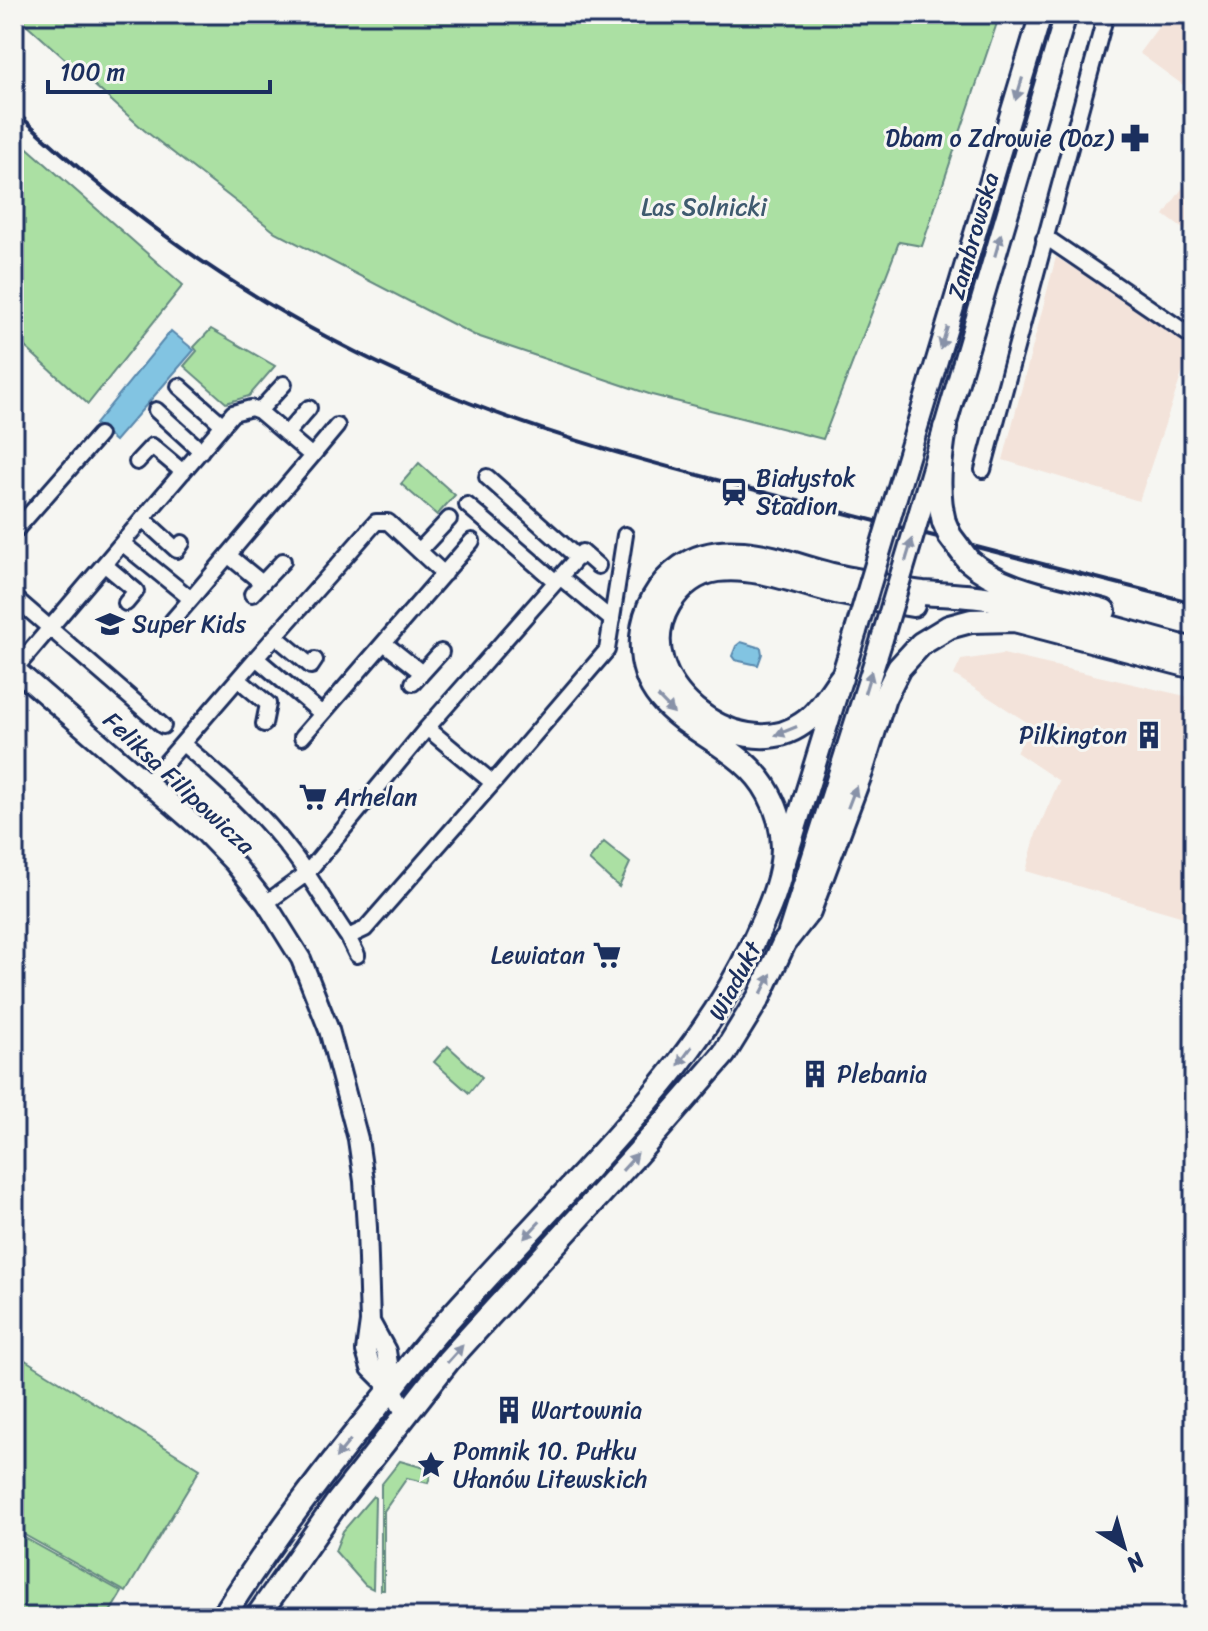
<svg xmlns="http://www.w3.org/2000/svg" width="1208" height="1631" font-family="Sriracha,sans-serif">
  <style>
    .built { fill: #f3e3da }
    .green { fill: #abe0a3; stroke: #638880; stroke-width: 2 }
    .water { fill: #82c4e2; stroke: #5988ad; stroke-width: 2 }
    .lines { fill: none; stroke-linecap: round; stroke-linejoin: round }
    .minor-casing { stroke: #1b2f5e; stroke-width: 20 }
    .tertiary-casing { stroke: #1b2f5e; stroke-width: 24 }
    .secondary-casing { stroke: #1b2f5e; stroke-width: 26 }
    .primary-casing { stroke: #1b2f5e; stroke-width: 28 }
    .minor { stroke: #f6f6f2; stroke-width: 14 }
    .tertiary { stroke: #f6f6f2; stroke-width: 18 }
    .secondary { stroke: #f6f6f2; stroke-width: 20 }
    .primary { stroke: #f6f6f2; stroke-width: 22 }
    .rail { stroke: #1b2f5e; stroke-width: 4 }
    .secondary-bridge-casing { stroke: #1b2f5e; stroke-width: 26; stroke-linecap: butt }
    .primary-bridge-casing { stroke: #1b2f5e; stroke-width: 28; stroke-linecap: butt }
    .secondary-bridge { stroke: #f6f6f2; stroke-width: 20 }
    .primary-bridge { stroke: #f6f6f2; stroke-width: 22 }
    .oneway { fill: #8892a8 }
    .labels { text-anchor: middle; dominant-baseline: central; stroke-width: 6; stroke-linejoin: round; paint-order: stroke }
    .poi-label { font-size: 24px; fill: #1b2f5e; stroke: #f6f6f2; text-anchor: start }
    .park-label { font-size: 24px; fill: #3f5b6f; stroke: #f6f6f2 }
    .street-label { font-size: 24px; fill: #1b2f5e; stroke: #f6f6f2 }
  </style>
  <rect width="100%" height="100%" fill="#f6f6f2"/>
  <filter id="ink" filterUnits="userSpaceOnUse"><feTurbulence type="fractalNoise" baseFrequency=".0125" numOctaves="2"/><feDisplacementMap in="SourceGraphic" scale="16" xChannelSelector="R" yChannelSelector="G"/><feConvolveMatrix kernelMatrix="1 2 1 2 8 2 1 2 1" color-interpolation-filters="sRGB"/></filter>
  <g filter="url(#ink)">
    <path class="built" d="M1168,14H1194V93L1139,53Z
      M1194,171V237L1164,215Z
      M1056,257L1192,344L1139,501L1003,460Z
      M1003,654L1194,698V920L1026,871L1036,834L1059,781L1016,752L1033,726L954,675L961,660Z"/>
    <path class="green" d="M15,14H1000L922,246L899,242L823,439L652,395L474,335L275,232L144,130Z
      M14,136L183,285L88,404L14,337Z
      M211,329L275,366L249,396L226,403L184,366L197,351L194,347Z
      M419,463L455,495L437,515L401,484Z
      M604,842L630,863L619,887L589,860Z
      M448,1046L482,1077L469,1093L434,1062Z
      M14,1353L200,1469L126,1592L14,1529Z
      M400,1461L432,1470L428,1483L407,1478L384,1511V1590H381V1485Z
      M373,1496L375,1498L373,1589L365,1585L335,1551L343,1531Z
      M14,1532L122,1592L107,1617H14Z"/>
    <path class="water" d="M171,331L194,350L115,441L95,424Z
      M741,642L761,648L762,654L758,665L735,660L732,656L736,646Z"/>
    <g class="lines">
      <defs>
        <path id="minor" d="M1044,239L1053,242L1194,338
          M179,386L223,425
          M156,410L201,451
          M259,411L284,384
          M286,434L309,408
          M312,456L337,426
          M137,462L152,446L183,472
          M983,470L1106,14
          M487,477L578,558
          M467,505L556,582
          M143,519L177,550L182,543
          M14,532L99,435
          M419,551L449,519
          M228,555L262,583
          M105,565L136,591L126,603
          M560,577L582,552L598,566
          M252,594L283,561
          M14,597L163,726
          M172,621L191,599
          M275,636L311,666L315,660
          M384,643L422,673
          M256,658L376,522H388L444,574
          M15,669L122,543L191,599L312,456L259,411L251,408L233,413L122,543
          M238,679L268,704L264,724
          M413,683L441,652
          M427,728L560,577L612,620
          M302,737L322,714
          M183,744C223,778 261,812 293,854C313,880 329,910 348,937L365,929L493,783L427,728L306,874L266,903
          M148,783L256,658L322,714L472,541
          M493,783L607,650L625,535
          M348,937L357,955"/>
        <path id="tertiary" d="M14,668L203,831L234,863L266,903L301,959L329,1030L358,1139L364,1181L367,1228L370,1322L366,1351L371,1368L392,1389L406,1414
          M370,1322L386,1351L392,1389"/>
        <path id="secondary" d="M893,507L1041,14
          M919,515L1066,14
          M785,861L856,631
          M789,932L882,639"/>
        <path id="primary" d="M944,522C936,490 940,460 945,428
          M968,560C1004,592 1059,598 1104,611
          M999,616L1194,667
          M841,678C829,694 819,713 802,724C738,769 624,680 669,604C680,586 696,573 717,570C756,565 798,583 836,592C861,598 887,600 913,605
          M223,1617C269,1543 321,1475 376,1408C397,1382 418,1354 440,1329C487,1276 536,1225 584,1173C649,1102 713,1030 753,943C777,892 798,848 769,794C735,729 636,727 642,637C644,609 658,583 681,567C699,554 722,551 743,553C780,556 814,573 851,579C875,584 899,590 923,593C948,595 973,595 997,600C1063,612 1129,633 1194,650
          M257,1617L336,1504L448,1361L637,1154L724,1054L759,997L784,943L809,911L861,772L884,698L899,668L921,644L949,627L971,621L1013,620"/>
      </defs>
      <use href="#minor" class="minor-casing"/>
      <use href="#tertiary" class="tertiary-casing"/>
      <use href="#secondary" class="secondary-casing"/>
      <use href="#primary" class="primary-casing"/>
      <use href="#minor" class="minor"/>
      <use href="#tertiary" class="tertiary"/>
      <use href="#secondary" class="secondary"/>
      <use href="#primary" class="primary"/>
      <path class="rail" d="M14,110C134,223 272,318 424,384C542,436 666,467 790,499C925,534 1059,568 1194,603"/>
      <defs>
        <path id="secondary-bridge" d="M856,631L893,507
          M882,639L919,515"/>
        <path id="primary-bridge" d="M944,522L950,536L968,560"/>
      </defs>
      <use href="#secondary-bridge" class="secondary-bridge-casing"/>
      <use href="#primary-bridge" class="primary-bridge-casing"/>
      <use href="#secondary-bridge" class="secondary-bridge"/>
      <use href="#primary-bridge" class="primary-bridge"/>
    </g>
    <defs><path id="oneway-solid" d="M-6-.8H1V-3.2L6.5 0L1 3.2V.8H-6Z" transform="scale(2)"/></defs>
    <g class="oneway">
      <use href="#oneway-solid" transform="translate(1019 89) rotate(107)"/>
      <use href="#oneway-solid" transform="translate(998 245) rotate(-74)"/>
      <use href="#oneway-solid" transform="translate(944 338) rotate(107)"/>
      <use href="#oneway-solid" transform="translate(909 550) rotate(-73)"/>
      <use href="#oneway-solid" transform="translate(868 682) rotate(-73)"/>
      <use href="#oneway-solid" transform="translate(666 705) rotate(46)"/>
      <use href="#oneway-solid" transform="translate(786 731) rotate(158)"/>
      <use href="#oneway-solid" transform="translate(852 797) rotate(-69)"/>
      <use href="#oneway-solid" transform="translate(766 984) rotate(-63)"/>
      <use href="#oneway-solid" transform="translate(685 1056) rotate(126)"/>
      <use href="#oneway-solid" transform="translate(630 1162) rotate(-48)"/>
      <use href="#oneway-solid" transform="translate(532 1230) rotate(133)"/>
      <use href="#oneway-solid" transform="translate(455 1354) rotate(-48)"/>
      <use href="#oneway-solid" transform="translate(343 1449) rotate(129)"/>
    </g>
  </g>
  <defs>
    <symbol id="pharmacy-bare" viewBox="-9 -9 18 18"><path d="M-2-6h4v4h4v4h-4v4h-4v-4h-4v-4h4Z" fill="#1b2f5e" stroke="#f6f6f2" stroke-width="2.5" paint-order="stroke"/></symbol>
    <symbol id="station-bare" viewBox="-9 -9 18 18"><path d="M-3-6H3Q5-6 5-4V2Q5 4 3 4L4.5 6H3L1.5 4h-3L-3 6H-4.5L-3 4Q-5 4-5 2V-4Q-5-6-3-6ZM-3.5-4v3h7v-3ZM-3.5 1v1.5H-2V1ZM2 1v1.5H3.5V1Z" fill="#1b2f5e" stroke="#f6f6f2" stroke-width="2.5" paint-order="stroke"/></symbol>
    <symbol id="school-bare" viewBox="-9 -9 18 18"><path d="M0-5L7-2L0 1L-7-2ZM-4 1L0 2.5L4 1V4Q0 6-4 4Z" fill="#1b2f5e" stroke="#f6f6f2" stroke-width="2.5" paint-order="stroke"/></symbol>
    <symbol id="building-bare" viewBox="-9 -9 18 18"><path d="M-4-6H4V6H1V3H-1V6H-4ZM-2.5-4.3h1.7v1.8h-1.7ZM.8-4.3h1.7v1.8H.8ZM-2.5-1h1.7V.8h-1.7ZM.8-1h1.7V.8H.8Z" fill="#1b2f5e" stroke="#f6f6f2" stroke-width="2.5" paint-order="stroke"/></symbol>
    <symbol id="supermarket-bare" viewBox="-9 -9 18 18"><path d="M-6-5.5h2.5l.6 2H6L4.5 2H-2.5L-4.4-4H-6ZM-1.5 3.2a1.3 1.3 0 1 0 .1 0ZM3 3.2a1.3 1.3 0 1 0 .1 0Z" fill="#1b2f5e" stroke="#f6f6f2" stroke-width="2.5" paint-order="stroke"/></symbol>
    <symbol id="sight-bare" viewBox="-9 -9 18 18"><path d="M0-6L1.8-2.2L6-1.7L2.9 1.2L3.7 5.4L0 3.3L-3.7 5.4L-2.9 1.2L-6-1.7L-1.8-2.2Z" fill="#1b2f5e" stroke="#f6f6f2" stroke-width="2.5" paint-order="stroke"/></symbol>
  </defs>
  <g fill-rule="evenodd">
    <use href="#pharmacy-bare" x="1115" y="118" width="40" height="40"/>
    <use href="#station-bare" x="714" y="472" width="40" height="40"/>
    <use href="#school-bare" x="90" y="604" width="40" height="40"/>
    <use href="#building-bare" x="1129" y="715" width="40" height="40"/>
    <use href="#supermarket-bare" x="293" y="777" width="40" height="40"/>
    <use href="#supermarket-bare" x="587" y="935" width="40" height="40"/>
    <use href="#building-bare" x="795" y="1054" width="40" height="40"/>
    <use href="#building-bare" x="489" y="1390" width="40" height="40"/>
    <use href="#sight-bare" x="411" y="1445" width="40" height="40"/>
  </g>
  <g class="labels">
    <g class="poi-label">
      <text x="1113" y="138" text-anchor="end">Dbam o Zdrowie (Doz)</text>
      <text x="756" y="478">Białystok<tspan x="756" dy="28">Stadion</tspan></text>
      <text x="132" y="624">Super Kids</text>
      <text x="1127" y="735" text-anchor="end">Pilkington</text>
      <text x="335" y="797">Arhelan</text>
      <text x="585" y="955" text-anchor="end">Lewiatan</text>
      <text x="837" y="1074">Plebania</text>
      <text x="531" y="1410">Wartownia</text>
      <text x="453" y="1451">Pomnik 10. Pułku<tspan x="453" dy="28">Ułanów Litewskich</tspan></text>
    </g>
    <g class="park-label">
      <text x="704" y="207">Las Solnicki</text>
    </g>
    <g class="street-label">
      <text transform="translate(973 236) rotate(-74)">Zambrowska</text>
      <text transform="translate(179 783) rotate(43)">Feliksa Filipowicza</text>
      <text transform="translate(735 981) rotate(-62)">Wiadukt</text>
    </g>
  </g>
  <rect width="1208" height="1631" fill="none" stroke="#f6f6f2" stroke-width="48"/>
  <rect x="24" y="24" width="1160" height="1583" fill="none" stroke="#1b2f5e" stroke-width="3" filter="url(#ink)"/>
  <g transform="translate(1124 1547) rotate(143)" stroke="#f6f6f2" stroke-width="6" paint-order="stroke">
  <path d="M0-6L14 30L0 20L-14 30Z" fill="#1b2f5e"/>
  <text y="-12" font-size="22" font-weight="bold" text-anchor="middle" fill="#1b2f5e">N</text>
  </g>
  <path d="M48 80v12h222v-12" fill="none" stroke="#1b2f5e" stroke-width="4"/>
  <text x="60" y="80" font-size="24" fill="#1b2f5e" stroke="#f6f6f2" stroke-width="6" paint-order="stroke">100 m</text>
</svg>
